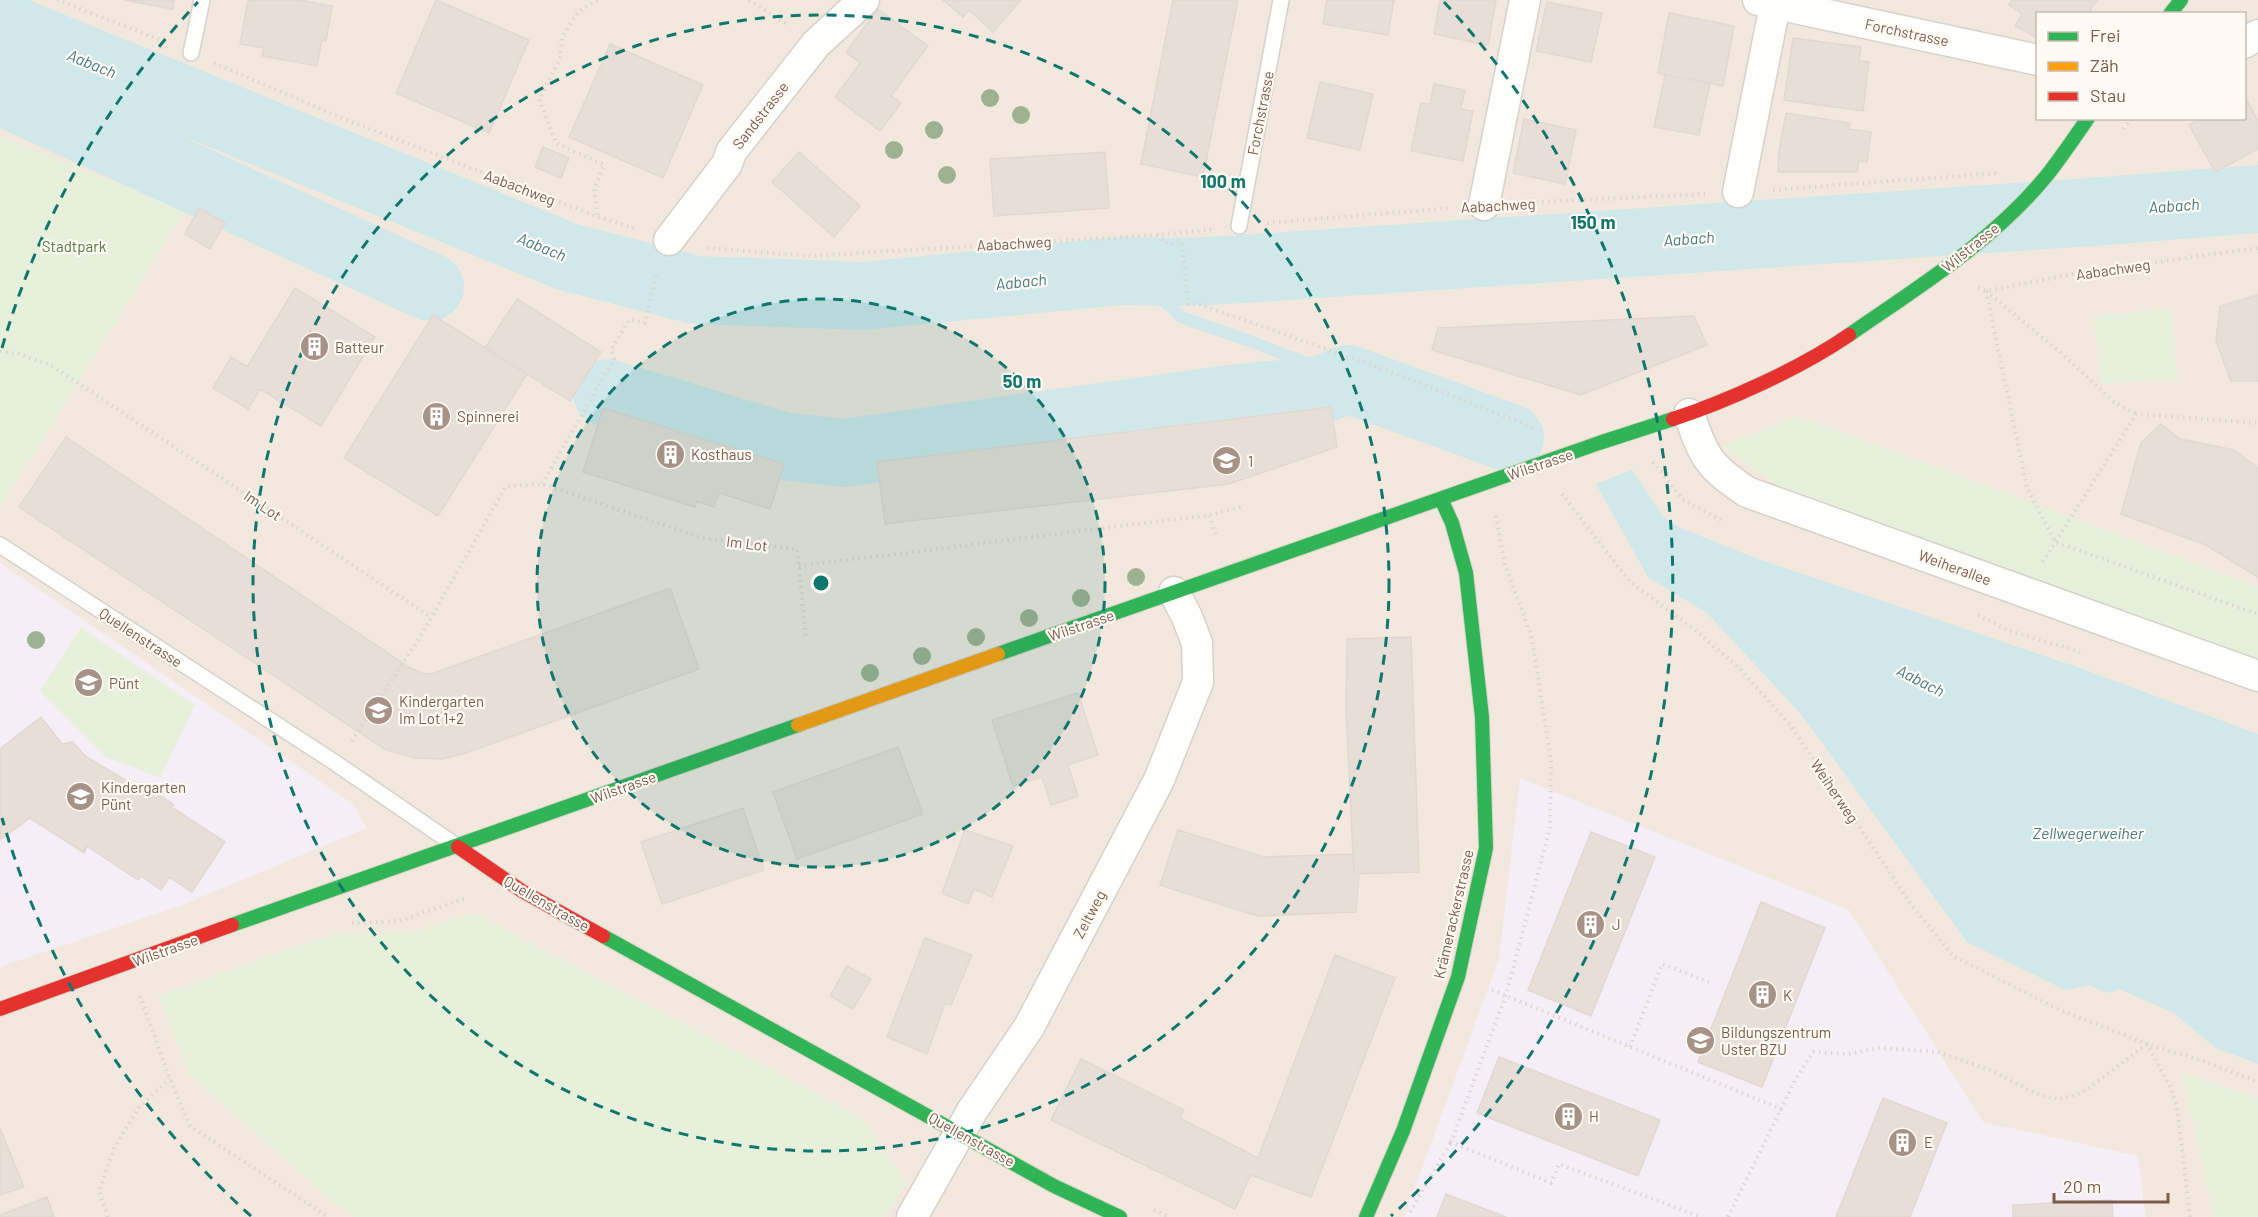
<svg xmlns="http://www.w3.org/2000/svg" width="2258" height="1217" font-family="Barlow,sans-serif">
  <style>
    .residential { fill: #f2e8de; fill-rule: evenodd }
    .education { fill: #f6eef6 }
    .green { fill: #e7f0db }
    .water { fill: #d0e8ea }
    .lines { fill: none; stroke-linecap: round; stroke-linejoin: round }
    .stream { stroke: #d0e8ea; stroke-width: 12 }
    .river { stroke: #d0e8ea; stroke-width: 68 }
    .building { fill: #e6ded7; stroke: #e2d8d2; stroke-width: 1.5 }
    .lane-casing { stroke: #d7d1cb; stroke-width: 18 }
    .street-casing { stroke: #d7d1cb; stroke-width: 33 }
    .fast-casing { stroke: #d9d2cb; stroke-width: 16 }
    .slow-casing { stroke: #d9d2cb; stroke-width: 16 }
    .jam-casing { stroke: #d9d2cb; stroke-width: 16 }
    .path { stroke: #dcd5d0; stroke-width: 4; stroke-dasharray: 1.5 4.5; stroke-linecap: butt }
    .lane { stroke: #fefefd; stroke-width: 15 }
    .street { stroke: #fefefd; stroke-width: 30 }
    .fast { stroke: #30b455; stroke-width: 14 }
    .slow { stroke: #ff9f0a; stroke-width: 14 }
    .jam { stroke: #e5322d; stroke-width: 14 }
    .tree { fill: #9eb190 }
    .ring { fill: none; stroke: #0f766e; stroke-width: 3; stroke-dasharray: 10 8 }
    .labels { text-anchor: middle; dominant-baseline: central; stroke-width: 4.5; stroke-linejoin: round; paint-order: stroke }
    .street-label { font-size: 15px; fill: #7a5c4d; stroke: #fffaf3 }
    .park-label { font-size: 15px; fill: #537a41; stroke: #fffaf3 }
    .poi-label { font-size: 15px; fill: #7a5c4d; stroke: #fffaf3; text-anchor: start }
    .water-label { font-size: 16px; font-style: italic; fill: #437c86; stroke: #fffaf3 }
    .centre { fill: #0f766e; stroke: #fffaf3; stroke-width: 3 }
    .ring-label { font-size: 18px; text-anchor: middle; font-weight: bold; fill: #0f766e; stroke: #fffaf3; stroke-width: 4.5; stroke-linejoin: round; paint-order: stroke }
  </style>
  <rect width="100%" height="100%" fill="#f9f5f0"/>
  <path class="residential" d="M0,0H2258V1217H0ZM2038,14H2244V118H2038Z"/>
  <path class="education" d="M0,563L353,804L367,828L182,905L0,967Z
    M1520,778L1849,910L1983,1122L2138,1156L2146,1217H1404L1499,959Z"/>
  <path class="green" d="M0,137L185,210L0,508Z
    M2172,309L2177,379L2100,384L2094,315Z
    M1798,416L2258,587V659L1777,485L1721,446Z
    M81,627L195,705L160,778L106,757L40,691Z
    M474,913L861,1117L907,1183L885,1217H356L333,1202L189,1074L158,996L332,934L410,932Z
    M2182,1073L2258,1098V1217H2214Z"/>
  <path class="water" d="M1632,470L1662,515L1678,527L1753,557L2077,667L2258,734V1064L2216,1048L2174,1013L2119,989L2106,993L2089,985L2065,990L1967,942L1801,714L1707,613L1648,577L1596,484Z"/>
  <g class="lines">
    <path class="stream" d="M1120,271L1170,306L1181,317L1252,342L1348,379"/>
    <path class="river" d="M0,25L568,257L696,290L863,296L1120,271L1189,272L1227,270L2091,212L2258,199
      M0,91L430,287
      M607,393L782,446L844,453L1230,399L1321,390L1348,379L1510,438"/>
  </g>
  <path class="building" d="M125,0H174L173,9Z
    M248,0H300L332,6L326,41L322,40L317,66L262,56L264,48L240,44Z
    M436,0L529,40L489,133L396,93Z
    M943,0H1021L993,32L969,10L963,17Z
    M1173,0H1238L1203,177L1141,164Z
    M1327,0H1394L1388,35L1323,24Z
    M1440,0H1496L1488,45L1434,34Z
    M2012,0H2097L2088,14H2038V38L2015,26L2022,14L2009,5Z
    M1547,2L1602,13L1591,62L1536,51Z
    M878,9L928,46L891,96L901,103L880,131L835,97L860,63L846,52Z
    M1669,13L1734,26L1723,86L1658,73Z
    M1793,38L1861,47L1859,61L1869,62L1863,111L1784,100Z
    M610,44L703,85L663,178L569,137Z
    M1665,75L1710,83L1699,135L1654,127Z
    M1320,82L1373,94L1360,150L1307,138Z
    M1434,84L1465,90L1461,109L1473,111L1463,161L1411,151L1421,103L1430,104Z
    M2245,96L2258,121V149L2215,172L2189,125L2202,118H2244Z
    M1786,113L1850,123L1849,129L1871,132L1867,162L1859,161L1857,172H1778L1779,151Z
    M1524,119L1576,130L1565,184L1513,173Z
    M543,147L569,158L561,178L535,167Z
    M799,152L860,206L834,237L772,182Z
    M1105,152L1109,208L994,216L990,159Z
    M199,208L225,223L210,249L185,234Z
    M295,288L375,337L321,426L260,389L248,409L213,388L231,357L247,367Z
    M2258,295V381H2231L2216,341L2220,306Z
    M517,299L601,352L570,401L485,348Z
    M433,315L527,374L438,516L344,458Z
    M1694,316L1707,345L1581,395L1432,350L1438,328Z
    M1331,407L1337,447L1229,484L885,524L877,462Z
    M603,408L784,464L770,509L719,493L714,507L697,501L695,507L583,472Z
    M2161,424L2180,439L2234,450L2258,468V577L2206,545L2121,514L2141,443Z
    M66,437L412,669L424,674L434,673L670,588L699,669L466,753L443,759L415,758L386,750L19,507Z
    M1411,637L1419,872L1354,874L1346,710L1347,639Z
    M1078,693L1098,755L1068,765L1078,796L1051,805L1042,777L1013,786L992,720Z
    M41,717L62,744L73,742L85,756L137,787L140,783L174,805L171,807L225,842L192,892L169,877L161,890L141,876L138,880L87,846L84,853L30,818L0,840V749Z
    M898,747L923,814L797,859L773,792Z
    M743,808L764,870L662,904L641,842Z
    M965,830L1013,846L992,897L974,889L968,904L942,893Z
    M1178,830L1264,857L1354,854V874H1359L1356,912L1257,916L1160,885Z
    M1591,832L1655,857L1591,1016L1528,990Z
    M1761,902L1825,928L1762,1087L1698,1062Z
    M925,938L972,955L951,1005L945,1003L927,1054L887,1037Z
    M1335,955L1395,978L1311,1197L1251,1175L1235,1209L1051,1120L1081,1059L1184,1110L1180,1118L1258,1158Z
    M847,966L871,979L853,1009L830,996Z
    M1499,1057L1660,1120L1638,1176L1477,1113Z
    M1883,1098L1947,1123L1910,1217H1836Z
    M0,1128L24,1187L0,1195Z
    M1446,1194L1506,1217H1437Z
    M47,1197L54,1217H0V1215Z
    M2112,1200L2113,1217H2013V1205Z"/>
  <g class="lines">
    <defs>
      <path id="lane" d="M191,53L202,0
        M1239,226L1281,0
        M0,545L337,764L455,845"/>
      <path id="street" d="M1758,0L2038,60
        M2244,43L2258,35
        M1738,192L1776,0
        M1484,205L1525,0
        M669,240L727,164L731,152L816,44L864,0
        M1689,414C1704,457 1708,466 1747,492L2258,676
        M912,1217L972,1111L1029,1027L1159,780L1198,682L1197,643L1187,617L1174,592"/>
      <path id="fast" d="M2170,14L2181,0
        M1849,335C1918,287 1994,241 2048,174C2062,156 2075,137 2088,118
        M998,654L1599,443L1673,419
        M232,925L798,725
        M603,936L1054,1186L1120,1217
        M1366,1217L1403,1131L1458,977L1486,848L1482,717L1466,573L1452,523L1441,499"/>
      <path id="slow" d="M798,725L998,654"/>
      <path id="jam" d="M1673,419C1728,401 1801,368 1849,335
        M458,847L522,891L603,936
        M0,1009L232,925"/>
    </defs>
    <use href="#lane" class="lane-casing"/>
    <use href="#street" class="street-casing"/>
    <use href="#fast" class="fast-casing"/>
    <use href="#slow" class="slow-casing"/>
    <use href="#jam" class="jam-casing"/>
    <path class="path" d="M57,0L166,42
      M597,0L578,12L562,37L560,59L539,99L556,143L604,165L594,189L598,217
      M749,0L788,25
      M214,63L344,119L598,217L637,229
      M2123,129L2132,118
      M1773,190L1999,173
      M1518,203L1705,194
      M1267,223L1451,208
      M1157,235L1168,244L1182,242L1188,304H1198L1391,372L1534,428
      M707,248L810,256L1157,235L1212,229
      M1978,288L1986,291L2084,272L2258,248
      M1986,291L2027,488L2055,542L2258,614
      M1986,291L2061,353L2114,402L2136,414
      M0,351L19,354L49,364L431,617
      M1653,462L1682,499L1721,520
      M542,484L614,359L611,350L629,320L645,323L657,272
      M1562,494L1630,582L1695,630L1738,667L1791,726L1913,907L1953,956L2060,1010L2147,1044L2172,1090L2178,1114L2190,1217
      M1210,515L1244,506
      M1496,516L1505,565L1532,638L1551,762L1550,828L1506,995L1451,1142L1551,1183L1559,1164L1701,1217
      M2043,562L2136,414L2258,423
      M799,566L1209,515L1217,538
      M1978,615L2010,631L2080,652
      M352,741L423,632L506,486L542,484L703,538L797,549L806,640
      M352,923L399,921L466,898
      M1492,990L1781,1109L1795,1080L1813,1052L1848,1054L1878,1048L1938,1052L1992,1071L2041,1096L2059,1099L2082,1093L2147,1044L2203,1061L2258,1082
      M140,996L170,1079L190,1126L328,1217
      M1630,1047L1662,964L1709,982
      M1154,1210L1170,1217
      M1410,1212L1451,1142
      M108,1217L99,1191L114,1148L140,1106L170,1079
      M1728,1217L1781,1109"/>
    <use href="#lane" class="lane"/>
    <use href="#street" class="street"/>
    <use href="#fast" class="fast"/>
    <use href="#slow" class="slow"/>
    <use href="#jam" class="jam"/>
  </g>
  <g class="tree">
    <circle cx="990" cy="98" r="9"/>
    <circle cx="1021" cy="115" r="9"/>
    <circle cx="934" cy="130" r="9"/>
    <circle cx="894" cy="150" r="9"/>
    <circle cx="947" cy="175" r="9"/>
    <circle cx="1136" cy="577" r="9"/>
    <circle cx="1081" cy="598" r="9"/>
    <circle cx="1029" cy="618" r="9"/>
    <circle cx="976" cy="637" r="9"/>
    <circle cx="36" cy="640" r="9"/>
    <circle cx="922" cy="656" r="9"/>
    <circle cx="870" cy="673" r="9"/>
  </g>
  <circle cx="821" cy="583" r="284" fill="#0f766e" fill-opacity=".12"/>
  <g class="ring">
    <circle cx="821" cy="583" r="284"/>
    <circle cx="821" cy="583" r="568"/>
    <path d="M251 1216A852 852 0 0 1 2 818M2 348A852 852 0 0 1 198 2M1444 2A852 852 0 0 1 1391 1216"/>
  </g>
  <defs>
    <symbol id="building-disc" viewBox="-11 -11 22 22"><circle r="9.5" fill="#a69286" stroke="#fffaf3"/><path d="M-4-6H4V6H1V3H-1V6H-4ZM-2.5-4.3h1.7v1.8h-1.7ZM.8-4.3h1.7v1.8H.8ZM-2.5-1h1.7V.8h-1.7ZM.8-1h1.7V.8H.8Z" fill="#fff"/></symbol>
    <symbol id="school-disc" viewBox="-11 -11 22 22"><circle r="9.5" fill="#a69286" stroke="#fffaf3"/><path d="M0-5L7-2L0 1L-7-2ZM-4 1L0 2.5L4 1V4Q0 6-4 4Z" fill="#fff"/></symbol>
  </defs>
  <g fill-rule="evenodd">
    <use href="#building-disc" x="298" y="330" width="33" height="33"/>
    <use href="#building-disc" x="420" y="400" width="33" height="33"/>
    <use href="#building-disc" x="654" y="438" width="33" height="33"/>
    <use href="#school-disc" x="1210" y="444" width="33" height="33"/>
    <use href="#school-disc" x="72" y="666" width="33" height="33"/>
    <use href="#school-disc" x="362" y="694" width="33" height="33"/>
    <use href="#school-disc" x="64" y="780" width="33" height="33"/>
    <use href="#building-disc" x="1574" y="908" width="33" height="33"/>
    <use href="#building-disc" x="1746" y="978" width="33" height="33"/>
    <use href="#school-disc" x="1684" y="1024" width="33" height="33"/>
    <use href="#building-disc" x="1552" y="1100" width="33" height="33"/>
    <use href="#building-disc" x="1886" y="1126" width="33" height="33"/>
  </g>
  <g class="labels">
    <g class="street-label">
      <text transform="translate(1907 32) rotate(12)">Forchstrasse</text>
      <text transform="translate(1260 113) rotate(-79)">Forchstrasse</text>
      <text transform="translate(760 115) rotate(-52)">Sandstrasse</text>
      <text transform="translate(520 187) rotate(21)">Aabachweg</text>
      <text transform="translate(1498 205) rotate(-3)">Aabachweg</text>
      <text transform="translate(1014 243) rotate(-3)">Aabachweg</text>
      <text transform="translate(1970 247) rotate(-39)">Wilstrasse</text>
      <text transform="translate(2113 269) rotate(-8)">Aabachweg</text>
      <text transform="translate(1540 464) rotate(-19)">Wilstrasse</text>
      <text transform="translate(263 505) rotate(34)">Im Lot</text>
      <text transform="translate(747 543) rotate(7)">Im Lot</text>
      <text transform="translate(1955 567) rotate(20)">Weiherallee</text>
      <text transform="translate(1081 625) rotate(-19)">Wilstrasse</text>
      <text transform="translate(141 637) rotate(33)">Quellenstrasse</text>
      <text transform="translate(623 787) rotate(-20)">Wilstrasse</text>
      <text transform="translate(1835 791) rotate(56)">Weiherweg</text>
      <text transform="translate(547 903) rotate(30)">Quellenstrasse</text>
      <text transform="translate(1089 914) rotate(-62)">Zeltweg</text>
      <text transform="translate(1453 914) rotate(-77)">Krämerackerstrasse</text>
      <text transform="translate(165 950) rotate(-20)">Wilstrasse</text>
      <text transform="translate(972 1139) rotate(29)">Quellenstrasse</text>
    </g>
    <g class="park-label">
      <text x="74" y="246">Stadtpark</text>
    </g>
    <g class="poi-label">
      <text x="335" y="347">Batteur</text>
      <text x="457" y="416">Spinnerei</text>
      <text x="691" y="454">Kosthaus</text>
      <text x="1248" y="461">1</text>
      <text x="109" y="683">Pünt</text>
      <text x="399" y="701">Kindergarten<tspan x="399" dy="17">Im Lot 1+2</tspan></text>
      <text x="101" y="787">Kindergarten<tspan x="101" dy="17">Pünt</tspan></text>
      <text x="1612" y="924">J</text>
      <text x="1783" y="995">K</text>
      <text x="1721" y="1032">Bildungszentrum<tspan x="1721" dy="17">Uster BZU</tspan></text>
      <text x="1589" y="1116">H</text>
      <text x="1924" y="1142">E</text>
    </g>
    <g class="water-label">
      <text transform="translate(92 63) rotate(22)">Aabach</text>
      <text transform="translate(2174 205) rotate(-4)">Aabach</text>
      <text transform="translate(1689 238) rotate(-4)">Aabach</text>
      <text transform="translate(542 246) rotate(22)">Aabach</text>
      <text transform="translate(1021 281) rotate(-6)">Aabach</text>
      <text transform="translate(1921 680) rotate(27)">Aabach</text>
      <text x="2088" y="832">Zellwegerweiher</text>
    </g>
  </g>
  <circle cx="821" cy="583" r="9" class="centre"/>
  <g class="ring-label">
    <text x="1223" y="188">100 m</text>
    <text x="1593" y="229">150 m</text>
    <text x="1022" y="388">50 m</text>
  </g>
  <rect x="2036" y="12" width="210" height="108" fill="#fffaf3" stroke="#cabbb1" stroke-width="1.5"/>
  <rect x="2048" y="32" width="30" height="9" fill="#30b455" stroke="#cabbb1" stroke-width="1.5"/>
  <text x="2090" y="42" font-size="18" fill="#7a5c4d">Frei</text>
  <rect x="2048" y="62" width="30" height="9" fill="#ff9f0a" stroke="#cabbb1" stroke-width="1.5"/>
  <text x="2090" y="72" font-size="18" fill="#7a5c4d">Zäh</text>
  <rect x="2048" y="92" width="30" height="9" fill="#e5322d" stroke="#cabbb1" stroke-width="1.5"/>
  <text x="2090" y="102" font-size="18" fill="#7a5c4d">Stau</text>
  <path d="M2054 1193v9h114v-9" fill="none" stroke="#7a5c4d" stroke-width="3"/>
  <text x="2063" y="1193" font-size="18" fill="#7a5c4d" stroke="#fffaf3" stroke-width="4.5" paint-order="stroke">20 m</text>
</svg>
